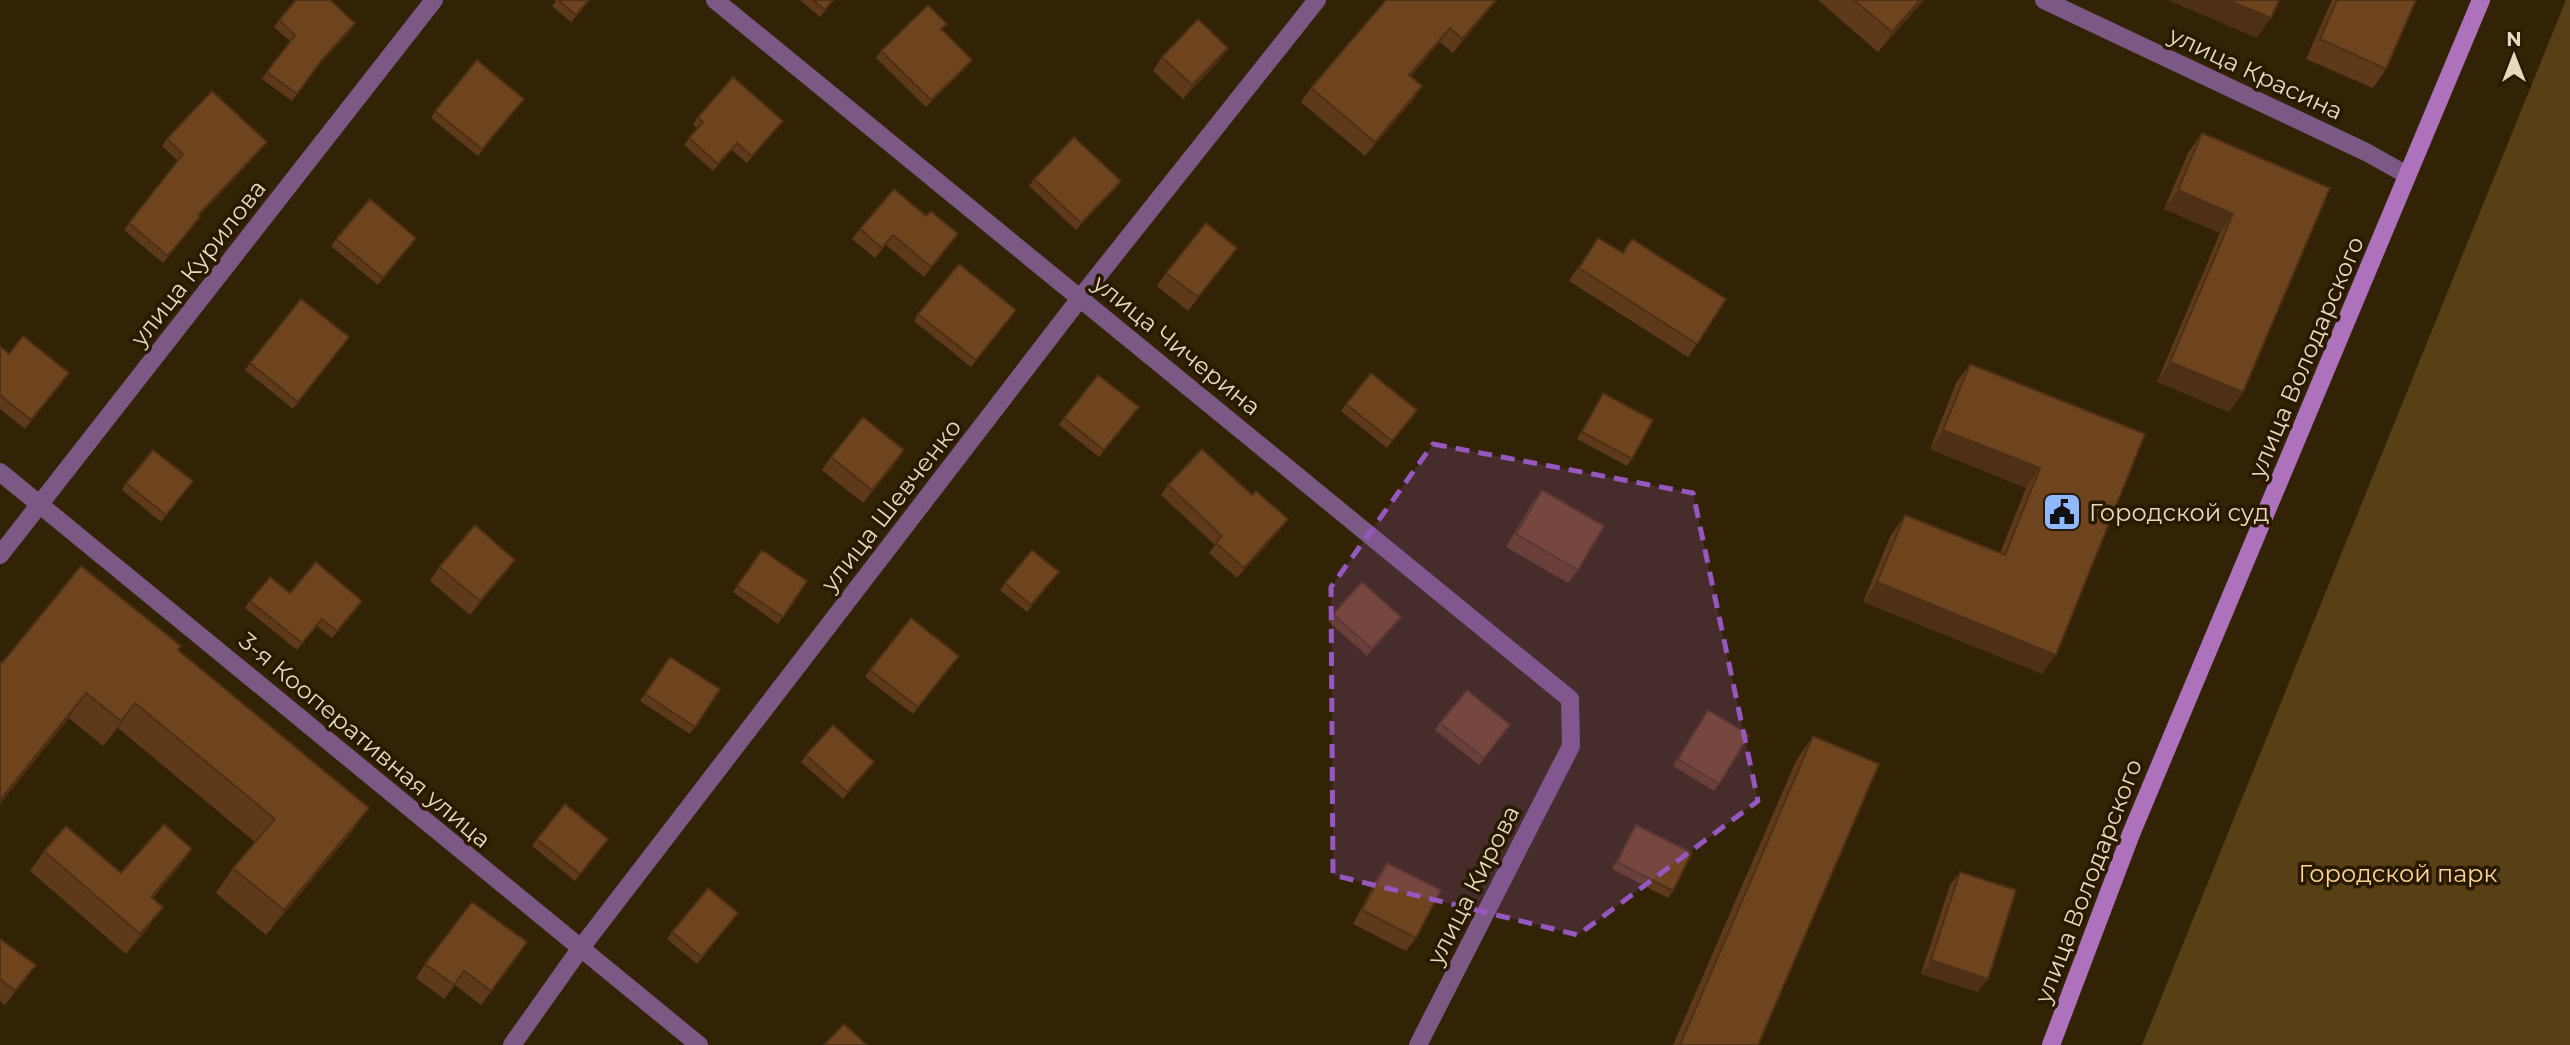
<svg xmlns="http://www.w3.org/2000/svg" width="2570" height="1045" font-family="Montserrat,sans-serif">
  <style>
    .green { fill: #574015 }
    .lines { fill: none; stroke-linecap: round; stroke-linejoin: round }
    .street { stroke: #7c5885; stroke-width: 18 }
    .secondary { stroke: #ad72bb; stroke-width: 18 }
    .wall { fill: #5f3a1a }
    .shaded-wall { fill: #4d3015 }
    .building { fill: #6e441e; stroke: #4d3015; stroke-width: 2 }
    .marked { fill: #9657be; fill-opacity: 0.2; stroke: #9657be; stroke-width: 5; stroke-dasharray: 14 9; stroke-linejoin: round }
    .labels { text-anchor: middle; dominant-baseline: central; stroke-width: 7; stroke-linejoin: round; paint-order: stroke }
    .street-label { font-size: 24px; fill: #e8d8bd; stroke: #281900 }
    .poi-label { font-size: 24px; fill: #e8d8bd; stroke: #281900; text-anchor: start }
    .park-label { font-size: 24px; fill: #fad494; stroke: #281900 }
  </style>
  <rect width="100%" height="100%" fill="#322307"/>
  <path class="green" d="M2566,0H2570V1045H2142Z"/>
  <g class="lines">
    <path class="street" d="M715,0L1570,699L1571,746L1418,1045
      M2044,0L2366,152L2407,175
      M0,472L699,1045
      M0,555L434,0
      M512,1045L580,949L1081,297L1317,0"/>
    <path class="secondary" d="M2051,1045L2131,834L2481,0"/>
  </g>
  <path class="wall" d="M556,0H590L571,22L552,6Z
    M800,0H834L820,17Z
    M1497,0L1453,53L1440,42L1411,76L1422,86L1413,100L1365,156L1301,102L1311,88Z
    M1818,0H1924L1878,52Z
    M2332,0H2416L2386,69L2373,88L2306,59Z
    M279,20L351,30L316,68L292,101L262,79L290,41L274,27Z
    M947,24L942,30L972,60L967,67L926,107L876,58L881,51Z
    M1228,48L1219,61L1183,99L1153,71L1162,57Z
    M524,99L478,156L431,118L435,111Z
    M698,117L783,121L747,163L732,150L713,171L684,145L697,128L693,124Z
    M2202,133L2330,188L2243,392L2229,412L2157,382L2220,233L2164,209L2188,153Z
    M167,139L262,149L199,216L195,224L163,263L124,230L178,161L162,146Z
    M1034,179L1116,188L1076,230L1029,186Z
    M860,229L951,244L924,277L886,245L875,258L852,239Z
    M416,238L378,285L331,246L336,239Z
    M1598,238L1697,344L1688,357L1569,281Z
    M1237,248L1188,311L1157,286L1166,273Z
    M1016,310L971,367L914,321L918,314Z
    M344,344L293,409L245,370L250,363Z
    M0,346L9,354L69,373L25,429L0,409Z
    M1970,364L2145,434L2056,655L2042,674L1863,602L1891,535L1905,515L2000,553L2026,488L1930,449L1956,383Z
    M1603,393L1632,459L1627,466L1577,439Z
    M1346,404L1417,410L1387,448L1341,411Z
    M1134,414L1099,457L1059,425L1064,418Z
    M831,457L895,464L863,503L822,470Z
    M193,481L161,522L122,490L126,483Z
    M1168,485L1281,529L1237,578L1209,553L1215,545L1161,495Z
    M1542,490L1578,570L1568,583L1506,547L1532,503Z
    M762,550L807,581L778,624L733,592Z
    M515,560L505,573L470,615L430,581L439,567Z
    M1059,572L1027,612L1000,590L1005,583Z
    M290,593L357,608L332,638L317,626L297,650L245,608L250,601Z
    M1333,614L1401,617L1367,656L1328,621Z
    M178,650L351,833L266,935L216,893L233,868L255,842L118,728L103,746L69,718L0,804V662L2,663Z
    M959,656L913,714L865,677L870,670Z
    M670,657L720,689L690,734L640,701Z
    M1708,710L1719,784L1714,791L1673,766Z
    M1440,723L1510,725L1479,765L1435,730Z
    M1813,736L1758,1045H1673L1796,761Z
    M806,755L869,769L843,799L801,762Z
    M1636,825L1673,891L1668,898L1612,869L1631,832Z
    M537,839H608L575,881L532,846Z
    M192,849L178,868L153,898L149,927L126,954L30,871L44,851L121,873Z
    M1387,863L1416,938L1406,951L1353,924L1378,876Z
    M1960,872L1978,992L1921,974L1950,885Z
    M738,913L697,964L667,939L672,932Z
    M0,939L36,965L5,1005L0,1001Z
    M518,956L481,1005L455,985L444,999L416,978L425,964Z"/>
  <path class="shaded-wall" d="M1496,0H1497L1453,53L1462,39Z
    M1920,0H1924L1878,52L1892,32Z
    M2168,0H2228L2271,18L2257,38Z
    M355,23L351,30L316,68L292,101L321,61Z
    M1450,28L1440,42L1400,89L1409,75Z
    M1228,48L1219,61L1183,99L1192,85Z
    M972,60L967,67L926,107L931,100Z
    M1422,86L1413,100L1365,156L1375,142Z
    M783,121L778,128L747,163L752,156Z
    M267,142L262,149L193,222L198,215Z
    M1121,181L1116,188L1076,230L1081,223Z
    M2178,190L2233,214L2220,233L2164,209Z
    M958,234L951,244L924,277L931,267Z
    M1237,248L1228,261L1188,311L1198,297Z
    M2170,362L2243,392L2229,412L2157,382Z
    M69,373L63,382L25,429L31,420Z
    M1943,430L2040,468L2026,488L1930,449Z
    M904,450L895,464L863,503L872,490Z
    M1288,519L1281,529L1237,578L1244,568Z
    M515,560L505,573L470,615L480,601Z
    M1877,582L2056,655L2042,674L1863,602Z
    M1401,617L1396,624L1367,656L1372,649Z
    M86,693L69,718L0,804V800Z
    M135,703L118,728L103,746L121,721Z
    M874,762L869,769L843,799L847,792Z
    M369,808L351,833L266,935L284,910Z
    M192,849L178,868L137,916L151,897Z
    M163,907L149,927L126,954L140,934Z
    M1931,960L1988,979L1978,992L1921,974Z
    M36,965L26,979L5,1005L15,991Z"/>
  <path class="building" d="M296,0H330L355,23L321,61L297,94L267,72L295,35L279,20Z
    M558,0H589L576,15Z
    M813,0H833L825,10Z
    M1386,0H1496L1462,39L1450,28L1409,75L1422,86L1375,142L1311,88Z
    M1854,0H1920L1892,32Z
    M2228,0H2279L2271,18Z
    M2337,0H2416L2386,69L2320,39Z
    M928,5L947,24L941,29L972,60L931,100L881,51Z
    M1198,19L1228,48L1192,85L1162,57Z
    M477,60L524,99L482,149L435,111Z
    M733,77L783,121L752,156L737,143L718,164L689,138L703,122L698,117Z
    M212,91L267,142L198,215L200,217L168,256L129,223L183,154L167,139Z
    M2202,133L2330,188L2243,392L2170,362L2233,214L2178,190Z
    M1074,137L1121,181L1081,223L1034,179Z
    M894,189L926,216L931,211L958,234L931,267L893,235L882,248L860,229Z
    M370,199L416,238L383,278L336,239Z
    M1206,223L1237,248L1198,297L1166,273Z
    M1598,238L1623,253L1632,239L1726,299L1697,344L1579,268Z
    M959,264L1016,310L976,360L918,314Z
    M301,299L349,337L298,402L250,363Z
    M23,336L69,373L31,420L0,395V346L9,354Z
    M1970,364L2145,434L2056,655L1877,582L1905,515L2005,555L2040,468L1943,430Z
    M1371,373L1417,410L1392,441L1346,404Z
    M1098,375L1139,407L1104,450L1064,418Z
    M1603,393L1653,420L1632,459L1582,432Z
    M863,417L904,450L872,490L831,457Z
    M1202,449L1252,495L1256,491L1288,519L1244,568L1216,543L1222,536L1168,485Z
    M153,450L193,481L166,515L126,483Z
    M1542,490L1604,526L1578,570L1516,534Z
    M475,525L515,560L480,601L439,567Z
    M762,550L807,581L783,617L737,586Z
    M1032,550L1059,572L1031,605L1005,583Z
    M316,562L362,601L337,631L322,619L302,643L250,601L270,577L290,593Z
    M81,566L181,646L178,650L369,808L284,910L233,868L275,819L135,703L121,721L86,693L0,800V662L2,663Z
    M1362,582L1401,617L1372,649L1333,614Z
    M911,618L959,656L918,707L870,670Z
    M670,657L720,689L695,727L645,694Z
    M1467,690L1510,725L1484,758L1440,723Z
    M1708,710L1749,735L1719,784L1678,759Z
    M833,725L874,762L847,792L806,755Z
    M1813,736L1879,764L1758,1045H1680Z
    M565,804L608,839L580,874L537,839Z
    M164,824L192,849L151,897L163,907L140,934L44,851L66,826L121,873Z
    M1636,825L1692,853L1673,891L1617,862Z
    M1387,863L1441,890L1416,938L1362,910Z
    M1960,872L2016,890L1988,979L1931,960Z
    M708,888L738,913L702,957L672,932Z
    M472,902L527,942L491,991L464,971L454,985L425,964Z
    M0,939L36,965L15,991L0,979Z
    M844,1024L867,1045H824Z"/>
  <path class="marked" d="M1433,444L1693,493L1758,801L1578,935L1333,875L1331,587Z"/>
  <defs>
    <symbol id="civic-square" viewBox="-11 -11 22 22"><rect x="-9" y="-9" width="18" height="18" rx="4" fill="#8fb8fd" stroke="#281900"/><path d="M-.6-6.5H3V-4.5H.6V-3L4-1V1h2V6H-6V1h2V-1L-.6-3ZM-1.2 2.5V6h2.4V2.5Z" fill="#111"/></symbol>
  </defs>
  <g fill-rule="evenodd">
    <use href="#civic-square" x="2040" y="490" width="44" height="44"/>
  </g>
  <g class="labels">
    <g class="street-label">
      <text transform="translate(2256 73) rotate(25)">улица Красина</text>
      <text transform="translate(198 263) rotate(-52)">улица Курилова</text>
      <text transform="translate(1177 345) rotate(39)">улица Чичерина</text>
      <text transform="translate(2306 357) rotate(-67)">улица Володарского</text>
      <text transform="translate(891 505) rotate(-52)">улица Шевченко</text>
      <text transform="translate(365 740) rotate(40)">3-я Кооперативная улица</text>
      <text transform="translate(2088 881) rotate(-69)">улица Володарского</text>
      <text transform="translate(1473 885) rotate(-63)">улица Кирова</text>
    </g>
    <g class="poi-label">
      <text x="2089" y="512">Городской суд</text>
    </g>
    <g class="park-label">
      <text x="2398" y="873">Городской парк</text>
    </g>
  </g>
  <g transform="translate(2514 56)" stroke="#281900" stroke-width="5" paint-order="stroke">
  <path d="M0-5L12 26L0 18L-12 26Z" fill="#e8d8bd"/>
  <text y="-10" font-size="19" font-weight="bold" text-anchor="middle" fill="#e8d8bd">N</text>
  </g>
</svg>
